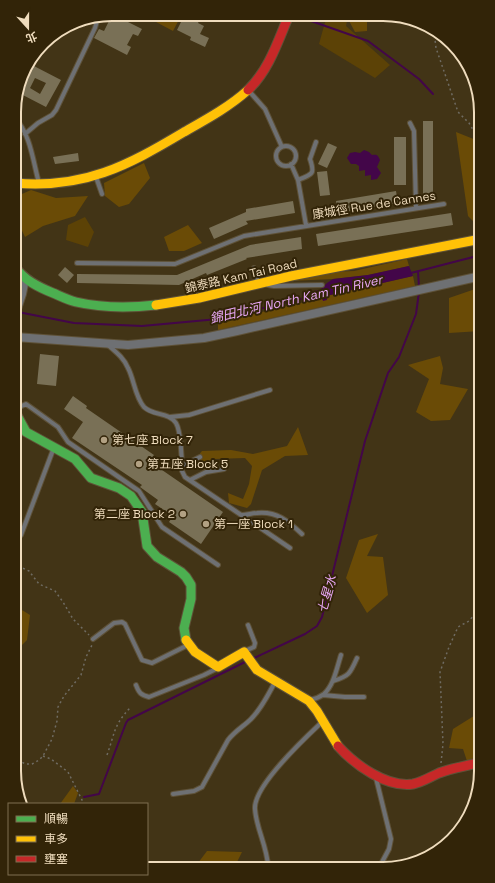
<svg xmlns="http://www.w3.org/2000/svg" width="495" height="883" font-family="'Space Grotesk','Noto Sans TC',sans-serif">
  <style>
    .built { fill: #5c4206 }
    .green { fill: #6a4b06 }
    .water { fill: #430649 }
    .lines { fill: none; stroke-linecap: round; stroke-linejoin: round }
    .stream { stroke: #430649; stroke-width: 2 }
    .building { fill: #797056; fill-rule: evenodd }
    .lane-casing { stroke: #5e5137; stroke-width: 6 }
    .street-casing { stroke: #5e5137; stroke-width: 10 }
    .fast-casing { stroke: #5e5137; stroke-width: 11 }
    .slow-casing { stroke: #5e5137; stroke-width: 11 }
    .jam-casing { stroke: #5e5137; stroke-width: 11 }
    .path { stroke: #6f6b62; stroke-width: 1.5; stroke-dasharray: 2 3; stroke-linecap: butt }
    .lane { stroke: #6e7073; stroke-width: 4 }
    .street { stroke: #6e7073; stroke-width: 8 }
    .fast { stroke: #4caf50; stroke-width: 9 }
    .slow { stroke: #ffc107; stroke-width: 9 }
    .jam { stroke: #c62828; stroke-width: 9 }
    .poi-dot { fill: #b2a183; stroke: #322408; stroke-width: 1.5 }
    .labels { text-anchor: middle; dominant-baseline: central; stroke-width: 4; stroke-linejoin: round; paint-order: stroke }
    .street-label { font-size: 12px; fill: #efdcbd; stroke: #322408 }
    .poi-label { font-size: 12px; fill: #efdcbd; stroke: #322408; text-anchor: start }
    .water-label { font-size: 13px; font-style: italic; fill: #e8a7f5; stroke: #322408 }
    .rim { fill: none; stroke: #efdcbd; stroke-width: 2 }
  </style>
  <rect width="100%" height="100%" fill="#423416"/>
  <path class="built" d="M327,15H348L346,26L390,65L375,78L319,44Z
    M85,217L94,232L88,247L66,240L68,225Z"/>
  <path class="green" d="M141,14H182L173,31Z
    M348,15L367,16V31L355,32L347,17Z
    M456,132L481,142V226H478L468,216Z
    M144,163L150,178L129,204L119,207L105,196L104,183Z
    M31,190L56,198L88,196L75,216L43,226L25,237L15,216V197Z
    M188,225L202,243L184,251H169L164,237Z
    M407,259L409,266L368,275L333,279L290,281L329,272L354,271Z
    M413,276L415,286L218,330V322L322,298L327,300L326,296Z
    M481,287V331L449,333V298Z
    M440,356L443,368L440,384L468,389L450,420L431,421L416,412L429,379L408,365Z
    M298,427L308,455L285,456L262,470L251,504L247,508L229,503L228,493L243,499L249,484L252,466L245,458L214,459L199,469H187L202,451L231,450L253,454L287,446Z
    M378,534L367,556L383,557L388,595L367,613L346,578L359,540Z
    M14,605L30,615L27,640L14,653Z
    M477,714L481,720V755L467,761L463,749L449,748L453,729Z
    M73,786L78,793L74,804H60Z
    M207,851L242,852L235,866L195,867Z"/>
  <path class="water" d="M364,150L369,152L372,155C377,154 378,155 380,160L377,167L381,173L377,179L371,180V175L365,176V170L359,171V166L356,164H351L347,158L350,153L355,152L360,153Z
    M409,266L413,276L326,296L327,300L323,301L322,298L313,299L307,292L320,290L327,283L333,279L368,275Z"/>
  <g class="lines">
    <path class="stream" d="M294,15L368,41L419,79L433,94
      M418,271L419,287
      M411,273L481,255
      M18,312L74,323L142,326L218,319L313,296
      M254,658L305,634L317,626L322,617L365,441L388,373L399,357L416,314L419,292
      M84,797L99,794L126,723L128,720L245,662"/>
  </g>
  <path class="building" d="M112,14L142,29L138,36L133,34L127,45L131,47L127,55L94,38L99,29L104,31L109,21L105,19L107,15Z
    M185,14L202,15L198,23L204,26L200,34L209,38L205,47L190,40L191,37L177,30Z
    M32,65L61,80L46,107L17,92L24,72L27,73ZM35,78L46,83L40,94L30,88Z
    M423,121H433V195H423Z
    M394,137H406V185H394Z
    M328,143L337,147L327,168L318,164Z
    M78,153L79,161L55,164L53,157Z
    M327,171L330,195L320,196L317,172Z
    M396,191L398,203L338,213L336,201Z
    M293,201L295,213L246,221L248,224L214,239L209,228L246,212V209Z
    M451,213L453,225L318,246L316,234Z
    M301,237L302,249L246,258L247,259L207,275L206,273L179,285L77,283V274L177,275L250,245Z
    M65,267L74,275L67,283L58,275Z
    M40,354L59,356L56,386L37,384Z
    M73,396L87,406L86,408L154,455L149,461L223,512L201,544L169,522L173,516L155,504L158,500L140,487L142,485L72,438L83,422L64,409Z"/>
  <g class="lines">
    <defs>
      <path id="lane" d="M249,91L265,109L282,147
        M15,118C31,135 33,162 39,183
        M410,123L414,131L416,208
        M25,134L38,123L52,115L56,110L95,28L97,21L95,17
        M276 156a10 10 0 1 1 20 0a10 10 0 1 1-20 0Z
        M291,164L298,180L306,225
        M96,177L102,194
        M298,180C313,174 315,174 310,159L316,142
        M77,263L175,264L244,236L444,204
        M254,268L258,282
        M268,285L274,286L322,285
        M108,345C116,352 124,358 128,368C134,379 135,397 144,407C153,416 169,412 176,423C181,431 182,461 182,471L185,477L290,548
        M15,409L26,404L58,427L68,442L139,491L162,527L218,565
        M170,417L189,415L270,390
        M182,466L200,457
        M190,480L206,472L224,469
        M241,515C247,515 252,513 257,513C277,511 288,521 302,534
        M14,539L18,538L21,535L53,450
        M93,639L114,623L122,622L125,624L142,660L152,663L188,645
        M245,651L254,647L255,643L248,625
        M333,681C349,676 350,674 357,658
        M136,685C139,693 141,695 149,697L204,675L216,669
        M323,695L345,697H364
        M310,700C315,699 320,697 324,694C334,685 337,667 341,655
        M376,778L391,839L389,849L381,864
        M173,794L194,791L202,787L228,740C235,731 244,726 251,719C262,708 268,695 275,682
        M268,866C267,846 256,828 255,809C253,786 306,737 322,722"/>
      <path id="street" d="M15,315L22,294L25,279
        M15,337L128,345L204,338L237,331L481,276"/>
      <path id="fast" d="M15,267C24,280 38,287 53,293C60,296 68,300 76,302C102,308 129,308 156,305
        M14,410L26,432L75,459L91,478L119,488L131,496L142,512L147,546L157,557L181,572L186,577L191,585V599L184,628L186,640"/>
      <path id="slow" d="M15,183C84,189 127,166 184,132C207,119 229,107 248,90
        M156,305L199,298L291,276L481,239
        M186,640L195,652L218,667L244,652L257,670L309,701L317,711L338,746"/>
      <path id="jam" d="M248,90C269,70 278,41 289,15
        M338,746C355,765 387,788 413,784C423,782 430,777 439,773C452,768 467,766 481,762"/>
    </defs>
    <use href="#lane" class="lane-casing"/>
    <use href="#street" class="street-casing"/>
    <use href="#fast" class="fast-casing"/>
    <use href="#slow" class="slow-casing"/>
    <use href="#jam" class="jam-casing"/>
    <path class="path" d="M434,31L436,48L458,112L469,123L479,140L481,152
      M14,564L29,571L39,584L55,591L63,602L73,619L89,635
      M107,755C115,733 113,726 130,708
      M43,756L51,759L68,772L84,804
      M14,757L25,764H32L39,760L43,756L52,739L57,721L58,707L64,696L81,675L86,657L92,645
      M441,763L443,744L440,672L449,647L458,627L469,621L481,607"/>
    <use href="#lane" class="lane"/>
    <use href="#street" class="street"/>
    <use href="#fast" class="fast"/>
    <use href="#slow" class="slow"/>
    <use href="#jam" class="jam"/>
  </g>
  <g class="poi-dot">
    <circle cx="104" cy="440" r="4"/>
    <circle cx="139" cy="464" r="4"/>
    <circle cx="183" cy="514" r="4"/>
    <circle cx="206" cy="524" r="4"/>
  </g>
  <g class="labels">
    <g class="street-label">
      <text transform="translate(374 205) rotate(-9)">康城徑 Rue de Cannes</text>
      <text transform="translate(241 276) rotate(-13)">錦泰路 Kam Tai Road</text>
    </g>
    <g class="poi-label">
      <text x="112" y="440">第七座 Block 7</text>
      <text x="147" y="464">第五座 Block 5</text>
      <text x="175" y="514" text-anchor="end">第二座 Block 2</text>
      <text x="214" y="524">第一座 Block 1</text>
    </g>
    <g class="water-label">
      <text transform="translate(296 299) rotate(-13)">錦田北河 North Kam Tin River</text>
      <text transform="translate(327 594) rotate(-74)">七星水</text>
    </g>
  </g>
  <path d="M0 0H495V883H0ZM112 21H383A91 91 0 0 1 474 112V771A91 91 0 0 1 383 862H112A91 91 0 0 1 21 771V112A91 91 0 0 1 112 21Z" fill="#322408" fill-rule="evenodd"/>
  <path class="rim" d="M112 21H383A91 91 0 0 1 474 112V771A91 91 0 0 1 383 862H112A91 91 0 0 1 21 771V112A91 91 0 0 1 112 21Z"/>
  <rect x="8" y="803" width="140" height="72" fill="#322408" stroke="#7e6e50"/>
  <rect x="16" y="816" width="20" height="6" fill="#4caf50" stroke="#7e6e50"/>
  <text x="44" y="823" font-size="12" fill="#efdcbd">順暢</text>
  <rect x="16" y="836" width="20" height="6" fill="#ffc107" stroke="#7e6e50"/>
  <text x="44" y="843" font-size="12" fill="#efdcbd">車多</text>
  <rect x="16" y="856" width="20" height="6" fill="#c62828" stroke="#7e6e50"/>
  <text x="44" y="863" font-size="12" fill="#efdcbd">壅塞</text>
  <g transform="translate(28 28) rotate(159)" stroke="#322408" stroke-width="3" paint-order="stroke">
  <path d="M0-3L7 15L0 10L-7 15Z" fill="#efdcbd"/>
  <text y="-6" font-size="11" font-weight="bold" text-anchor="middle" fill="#efdcbd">北</text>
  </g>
</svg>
